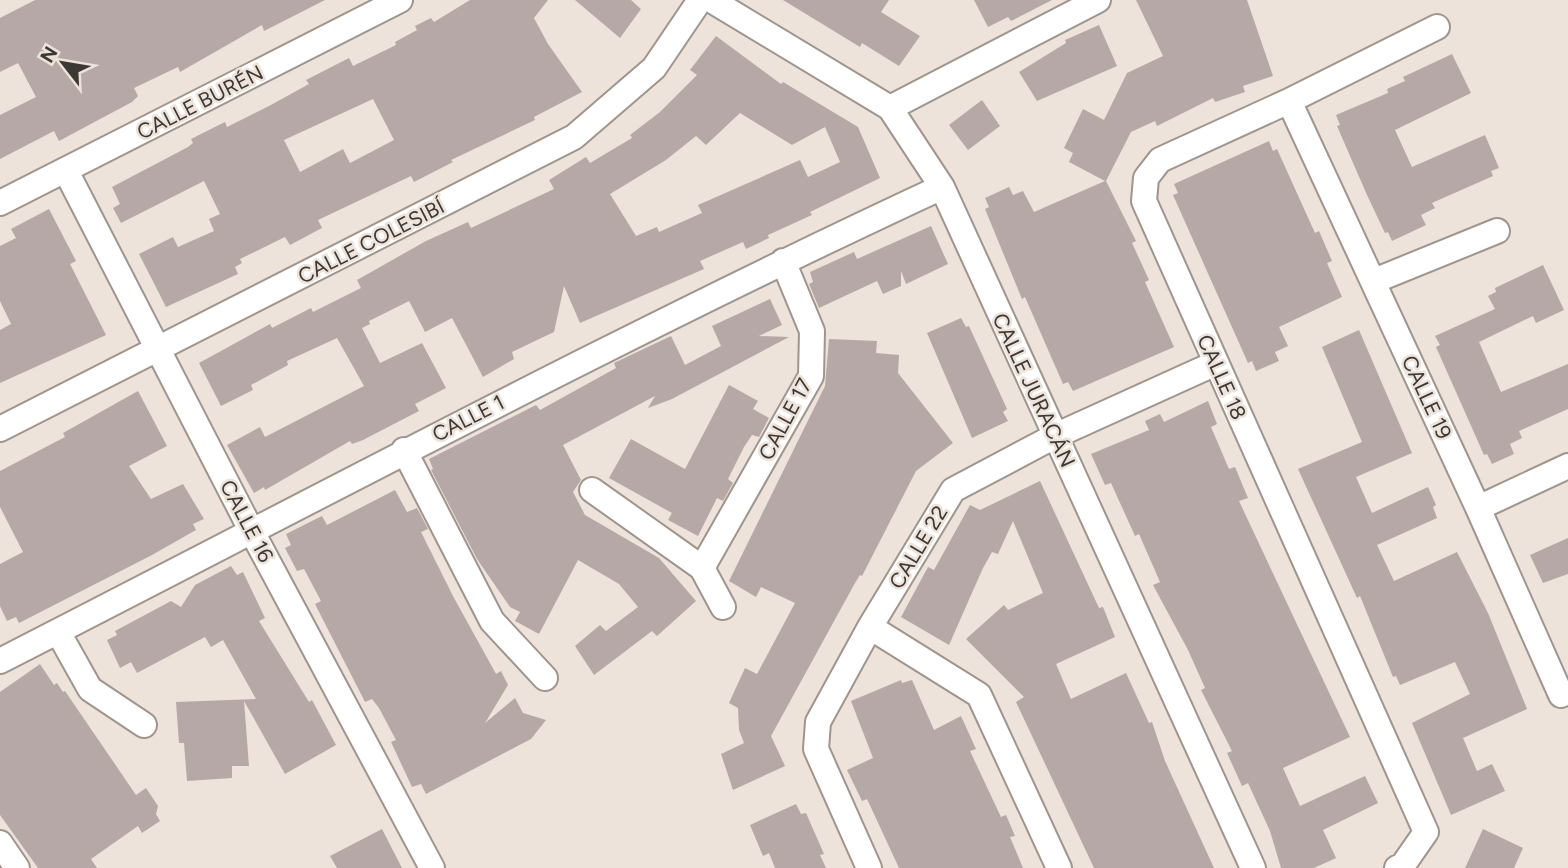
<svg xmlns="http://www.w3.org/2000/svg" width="1568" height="868" font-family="Figtree,sans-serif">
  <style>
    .building { fill: #b6a8a6; fill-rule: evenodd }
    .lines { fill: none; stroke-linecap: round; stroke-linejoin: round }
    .street-casing { stroke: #9f958d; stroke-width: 28 }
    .street { stroke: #fff; stroke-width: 24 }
    .labels { text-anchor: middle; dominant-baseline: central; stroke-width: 5; stroke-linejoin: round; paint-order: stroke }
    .street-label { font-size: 21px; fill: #3c3834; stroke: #ede3da }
  </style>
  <rect width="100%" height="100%" fill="#ede3da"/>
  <path class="building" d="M35,0H325L264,31L262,25L180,72L178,67L134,88L138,96L132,102L59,141L54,131L0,159V115L36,97L18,63L0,72V18Z
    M470,0H548L534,18L548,44L582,92L534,117L535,120L451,160L453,162L414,182L411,176L318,220L322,228L290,245L285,237L240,259L242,263L235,267L238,274L166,307L139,254L173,237L178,247L214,231L209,219L220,214L204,181L121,223L113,208L120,204L112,187L188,147L193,143L191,139L225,122L227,127L269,106L309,84L306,80L349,58L353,66L396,45L395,42L417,30L415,26L431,18L434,22ZM373,99L394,140L350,163L343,149L300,172L284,140Z
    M575,0H631L641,9L620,38Z
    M783,0H889L881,12L920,36L899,66L862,43L860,47Z
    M974,0H1052L1011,21L1008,17L988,27Z
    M1136,0H1247L1273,76L1243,86L1245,92L1215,102L1213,98L1157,126L1155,121L1131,132L1106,181L1136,241L1132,243L1149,280L1145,282L1174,347L1073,391L1068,382L1063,384L1025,297L1022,299L985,209L989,207L985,198L1009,187L1013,195L1023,191L1034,212L1105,181L1069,162L1073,153L1064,148L1083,109L1104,120L1127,73L1163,56Z
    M1099,25L1117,66L1037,101L1019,72L1066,43L1065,40Z
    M716,36L781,84L783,82L858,127L880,178L810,212L812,215L768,235L769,238L746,249L743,242L709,257L700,261L704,269L580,323L564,286L554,332L512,352L514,359L483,377L452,318L425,332L409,301L369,321L370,324L362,328L380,363L422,343L446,388L415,404L419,411L363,440L352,444L350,441L265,490L264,487L254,493L227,445L260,427L265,437L364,386L337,338L287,361L288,365L251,385L253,390L221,406L199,363L270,324L272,328L311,308L313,312L361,288L357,280L426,241L468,222L471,228L554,189L549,180L586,157L590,163L632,138L630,135L660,112L697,75L690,70ZM740,113L792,145L825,127L840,162L808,177L800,160L698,205L702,213L659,232L657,227L636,236L610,194L666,160L696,136L706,145Z
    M1452,54L1471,93L1395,130L1412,167L1485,135L1499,168L1491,171L1493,176L1432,203L1435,208L1421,215L1426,225L1392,241L1388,232L1385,233L1367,195L1337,126L1340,125L1336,115L1388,93L1387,89L1405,81L1403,77Z
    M982,100L1000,126L968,150L949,125Z
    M1269,141L1273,151L1277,149L1315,233L1319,231L1332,261L1327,263L1342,297L1279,327L1288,346L1275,352L1279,361L1256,371L1252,361L1248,363L1173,195L1178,193L1174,184Z
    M49,209L76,261L70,264L106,335L0,383V330L11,324L0,301V246L16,238L11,229Z
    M931,226L948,264L906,284L901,271V286L883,294L877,281L819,308L809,284L813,282L810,272L854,252L857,259Z
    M1543,265L1564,310L1536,323L1533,316L1479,342L1501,392L1568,364V409L1519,431L1522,438L1510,444L1514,454L1492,464L1487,454L1484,455L1436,347L1440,345L1435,336L1495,309L1488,296L1496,292L1495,288Z
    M770,299L782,325L759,336L789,337L672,399L648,408L655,396L563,445L581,480L573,492L585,515L659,558L696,601L657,636L652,631L594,675L575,646L600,625L606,631L638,607L619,584L578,560L539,634L515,621L520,612L510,607L477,559L431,470L433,469L429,459L536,405L540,410L616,368L614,363L671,336L685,365L721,346L712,326Z
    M961,318L966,327L969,326L1007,409L1003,412L1008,421L972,438L927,333Z
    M1359,330L1412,453L1356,477L1372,513L1428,487L1436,505L1433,507L1437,518L1377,545L1394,581L1457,552L1488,613L1527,709L1463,738L1477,771L1492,764L1505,791L1451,815L1412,723L1470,694L1455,662L1400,685L1396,676L1393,677L1360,596L1357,598L1298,469L1362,442L1322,347Z
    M829,339L877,341L876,353L899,355L898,373L953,443L916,471L862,576L860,575L855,583L771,736L785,766L733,790L721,754L744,743L739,730L738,708L729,703L745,668L757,674L795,603L761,587L756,597L729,581L825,386Z
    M729,385L758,401L753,409L769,418L759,437L752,435L744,447L728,479L733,483L723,501L717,498L698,536L668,520L672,513L609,478L631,439L685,469Z
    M138,391L167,446L129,466L151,499L183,484L204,519L193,524L196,530L152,555L19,623L16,617L7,621L0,606V564L23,552L0,507V471L65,437L63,433Z
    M1208,401L1217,424L1211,427L1229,469L1235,467L1248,498L1239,501L1350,737L1283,768L1300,806L1365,776L1378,803L1323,830L1336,858L1314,868H1281L1270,831L1248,783L1242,786L1227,753L1232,751L1201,690L1205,688L1188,650L1153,585L1160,582L1139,534L1135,536L1111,483L1105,485L1091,454L1149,430L1145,421L1160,414L1164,422Z
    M1040,481L1099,608L1103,607L1115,637L1056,664L1071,699L1126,673L1149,723L1152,722L1165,761L1214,868H1094L1016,702L1024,697L966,639L1004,605L1008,610L1043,593L1013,521L998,554L992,552L983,568L949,645L901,617L928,567L934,570L970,505L980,510Z
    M395,490L407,512L417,508L428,529L421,532L454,598L496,674L501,671L508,685L485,723L515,698L523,713L546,720L531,739L426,794L421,784L412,787L391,742L396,740L379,708L372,699L365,702L315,604L321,601L304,569L297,571L285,548L291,545L286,534L322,516L327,525Z
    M1568,538V574L1543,583L1530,555Z
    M231,566L237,575L243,572L265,618L259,621L309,702L312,700L336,745L285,774L244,701L249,766H232V778L187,781L184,743H179L176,702L256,699L223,640L211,647L205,637L137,673L131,662L120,668L107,640L117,635L115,631L171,601L181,607L195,585Z
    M40,664L54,685L57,683L63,692L65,691L136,795L146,788L158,806L156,814L160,821L142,833L138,826L91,859L97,868H38L0,815V692Z
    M901,680L902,683L912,680L934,730L961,716L976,749L970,751L1001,817L1006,815L1015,836L1010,837L1023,868H899L867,799L862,801L847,770L873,758L851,701Z
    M796,804L801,814L806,813L824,854L820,855L826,868H775L769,853L763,856L750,825Z
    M382,829L402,868H337L330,856Z
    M1483,829L1523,848L1514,868H1465Z"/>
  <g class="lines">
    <defs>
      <path id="street" d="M711,0L890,108L942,187L1253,868
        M1289,101L1478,508L1561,695
        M890,108L1098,0
        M66,171L251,530L432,868
        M0,203L400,0
        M1374,281L1497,231
        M0,429L574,137L654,68L700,0
        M404,450L492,621L545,678
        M592,490L702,568L723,607
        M1478,508L1568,466
        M702,568L811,376L812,331L783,261
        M870,627L979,695L1059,868
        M58,632L90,689L144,725
        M0,661C313,501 623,335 942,187
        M0,843L17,868
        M869,868L816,749L818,722L870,627L953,490L1055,436L1216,363
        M1397,868L1403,865L1426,832L1144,201L1146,178L1160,160L1289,101L1437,27"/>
    </defs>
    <use href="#street" class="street-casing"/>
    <use href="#street" class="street"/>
  </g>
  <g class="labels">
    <g class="street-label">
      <text transform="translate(200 102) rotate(-27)">CALLE BURÉN</text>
      <text transform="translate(371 241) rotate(-27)">CALLE COLESIBÍ</text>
      <text transform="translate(1222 377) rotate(66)">CALLE 18</text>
      <text transform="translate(1034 390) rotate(65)">CALLE JURACÁN</text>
      <text transform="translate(1427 397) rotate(65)">CALLE 19</text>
      <text transform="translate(468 418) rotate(-27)">CALLE 1</text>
      <text transform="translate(785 419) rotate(-62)">CALLE 17</text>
      <text transform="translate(247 521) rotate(62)">CALLE 16</text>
      <text transform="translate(918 547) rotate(-59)">CALLE 22</text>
    </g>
  </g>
  <g transform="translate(63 63) rotate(301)" stroke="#ede3da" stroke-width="5" paint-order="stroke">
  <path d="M0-5L12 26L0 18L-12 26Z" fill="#3c3834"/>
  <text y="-10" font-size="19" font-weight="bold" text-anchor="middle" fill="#3c3834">N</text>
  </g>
</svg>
